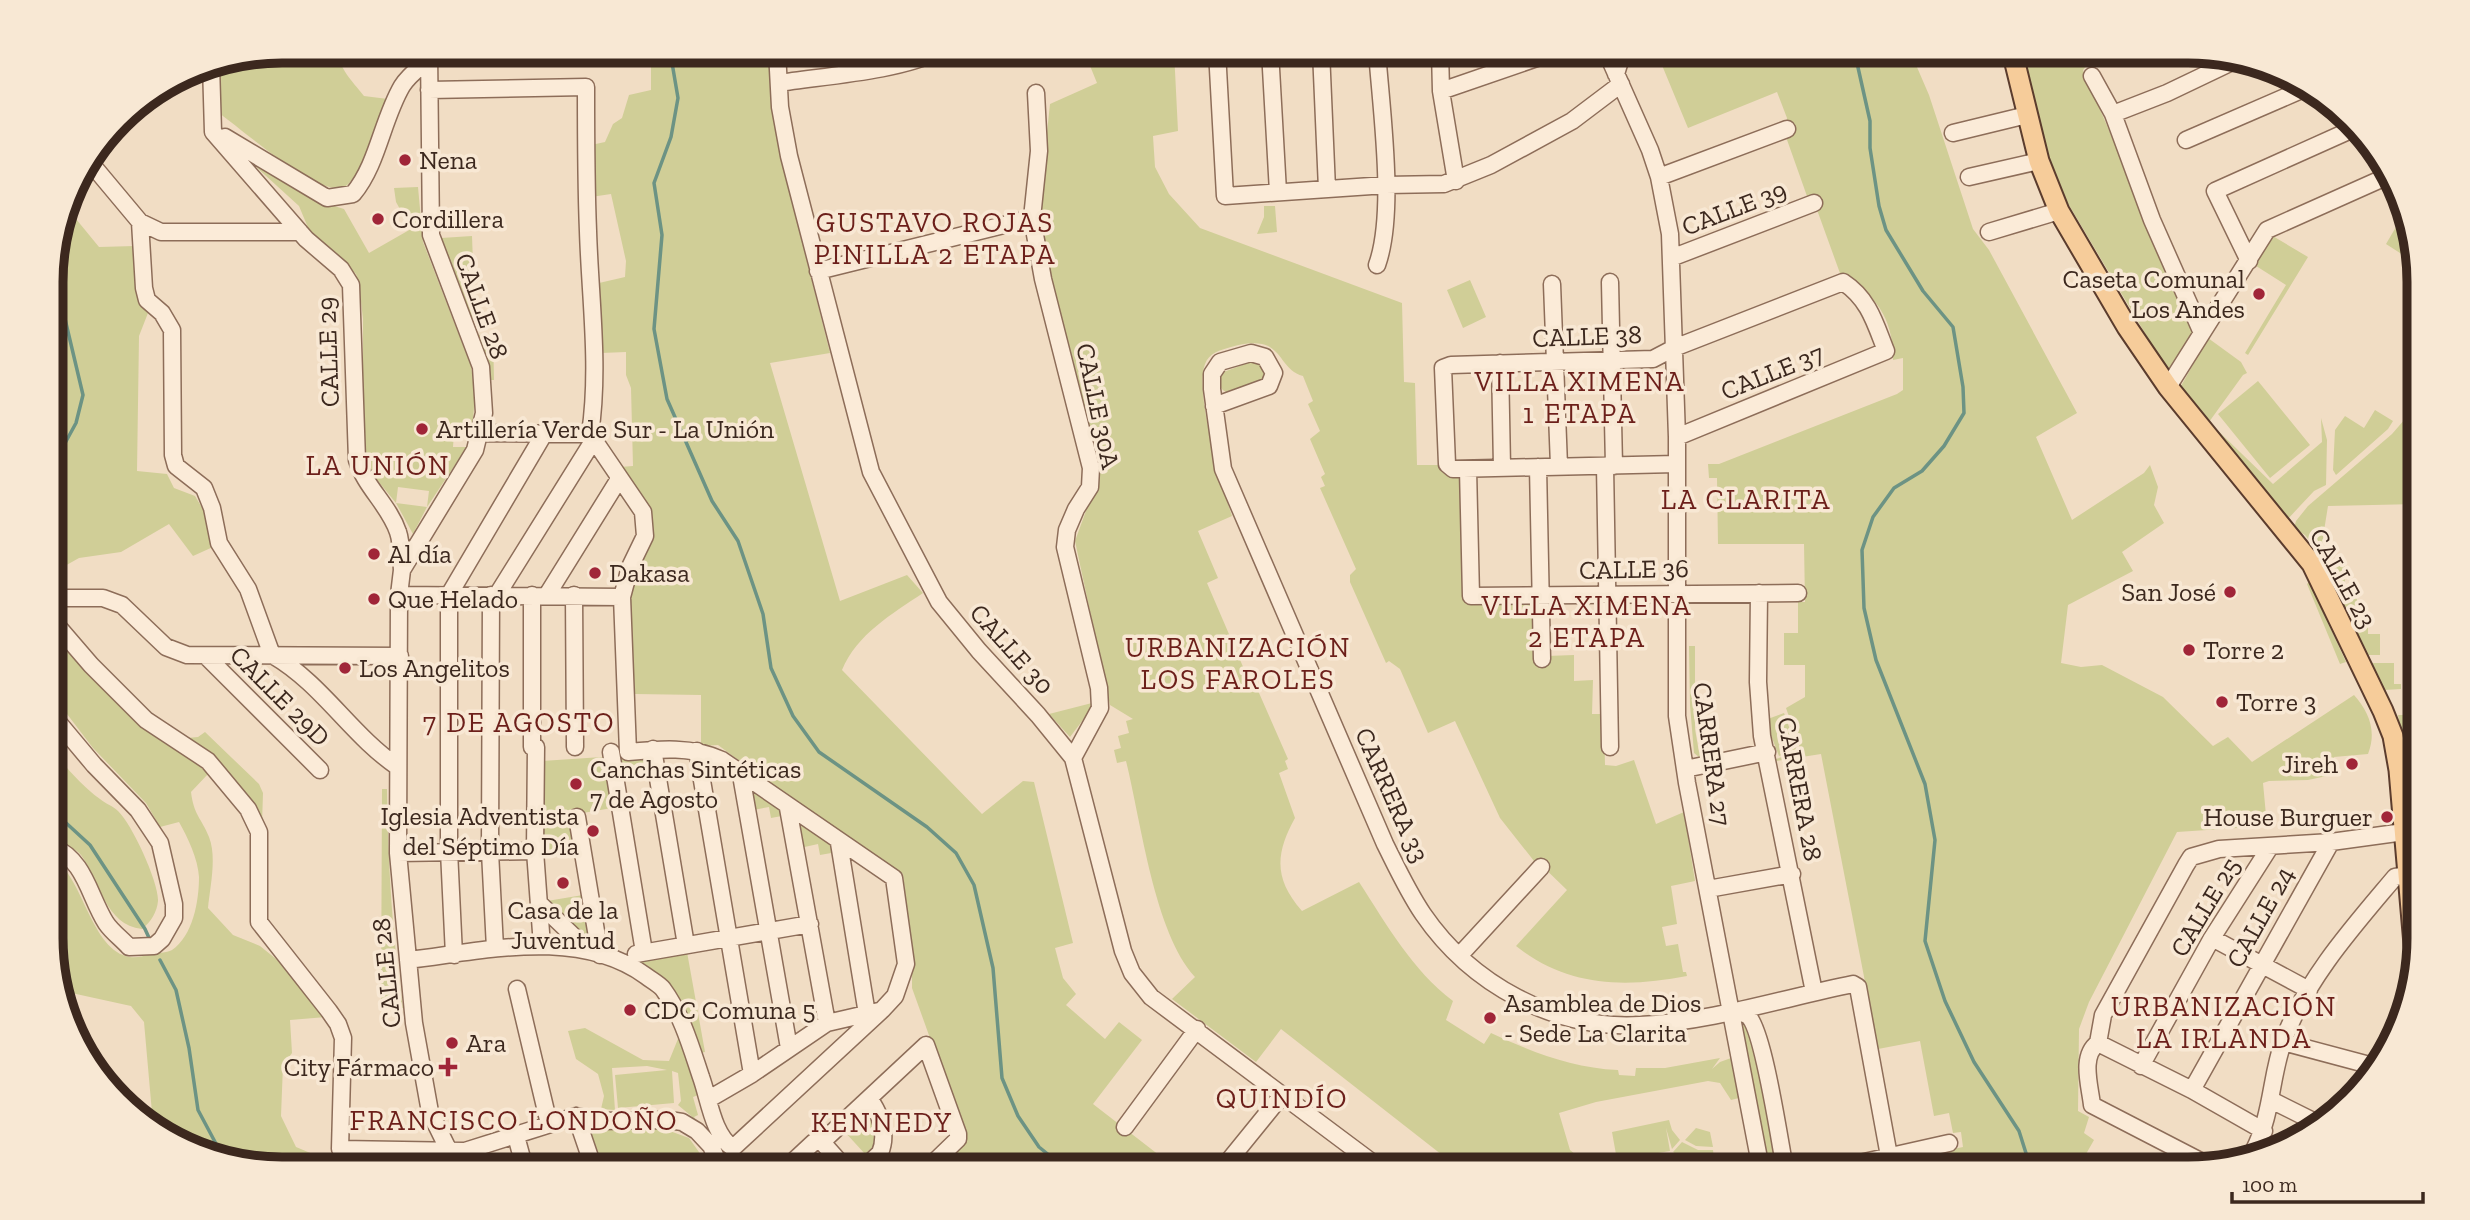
<svg xmlns="http://www.w3.org/2000/svg" width="2470" height="1220" font-family="'Zilla Slab',serif">
  <style>
    .green { fill: #d0ce97; fill-rule: evenodd }
    .lines { fill: none; stroke-linecap: round; stroke-linejoin: round }
    .stream { stroke: #6c9384; stroke-width: 3.5 }
    .minor-casing { stroke: #8d6d59; stroke-width: 19 }
    .major-casing { stroke: #5b3c2d; stroke-width: 23 }
    .minor { stroke: #fbebd8; stroke-width: 16 }
    .major { stroke: #f6cc9a; stroke-width: 19 }
    .poi-dot { fill: #a02538; stroke: #f8e8d4; stroke-width: 2.5 }
    .labels { text-anchor: middle; dominant-baseline: central; stroke-width: 7; stroke-linejoin: round; paint-order: stroke }
    .poi-label { font-size: 26px; fill: #3c281e; stroke: #f8e8d4; text-anchor: start }
    .street-label { font-size: 26px; fill: #3c281e; stroke: #f8e8d4 }
    .neighbourhood-label { font-size: 28px; letter-spacing: 2px; fill: #6c1f1a; stroke: #f8e8d4 }
    .rim { fill: none; stroke: #3c281e; stroke-width: 9 }
  </style>
  <rect width="100%" height="100%" fill="#f1ddc4"/>
  <path class="green" d="M282,51H340C335,65 355,84 364,96L388,99C379,122 367,164 350,182C347,186 342,189 336,188C306,186 245,132 219,113V63Z
    M647,51H769L771,82L781,158L830,353L770,363L840,601L907,575L923,593C892,614 857,634 842,670L982,814L1023,781L1034,782L1073,943L1055,948L1063,978L1076,994L1066,1005L1105,1039L1119,1022L1142,1040L1093,1104L1177,1169H948L942,1163L959,1146L953,1102L912,988V953L903,874L791,799L718,745L701,746V695L635,694C633,659 626,620 632,585C637,564 655,540 651,518C648,500 630,482 620,467L633,466L631,388L626,375V352L601,353L599,283L625,277L626,261L611,194L591,197V145L605,142L613,124L622,118L629,95L651,90V55Z
    M1084,51H1174L1178,131L1153,136L1155,167L1169,194L1200,228L1402,303L1404,382L1415,383L1417,465H1441L1442,472L1454,477H1464L1466,604L1536,602L1538,665H1548L1547,656L1574,655V681L1593,680L1592,714H1604L1605,765L1616,766L1634,760L1656,824L1684,812L1695,881L1671,886L1677,924L1662,927L1666,946L1678,944L1683,972H1686L1687,976C1625,988 1567,987 1516,946L1567,890L1536,860L1534,861L1500,818L1455,721L1428,733L1400,669L1389,661L1386,663L1350,582V575L1356,569L1320,488L1325,486L1321,477L1325,474L1310,439L1320,431L1308,404L1313,401L1303,376C1281,369 1283,349 1262,344C1252,342 1241,344 1231,347C1220,350 1209,353 1205,364C1194,392 1222,486 1232,516L1198,531L1218,578L1207,583L1247,676L1252,677L1288,759L1285,761L1288,769L1279,773L1295,818C1275,854 1274,879 1302,911L1359,882C1387,925 1412,970 1453,1001L1446,1020L1484,1044L1491,1033C1532,1052 1572,1068 1618,1070L1619,1075L1635,1076L1636,1068H1665L1720,1058L1712,1069L1720,1062L1731,1058L1739,1098L1731,1100L1720,1083L1708,1081L1596,1102L1559,1113L1570,1150L1581,1159L1582,1164L1607,1169H1460L1281,1029L1256,1062L1172,999L1195,977C1154,932 1141,821 1126,761L1117,763L1114,750L1121,748L1118,736L1129,733L1126,721L1133,719L1110,705L1075,541L1098,478L1038,218L1050,104L1097,83Z
    M1661,51H1910L1929,95L1973,229L1989,250L2077,413L2036,437L2072,520L2144,473L2150,465L2158,487L2154,505L2164,523L2122,552L2133,571L2068,605L2061,663L2081,667L2102,665L2163,697L2213,746L2228,737L2252,762L2354,695C2369,712 2377,731 2368,754L2334,757L2336,774L2308,780L2269,781L2263,783L2267,826L2177,832L2089,1002L2079,1029L2078,1111L2089,1117L2084,1133L2094,1140L2086,1154L2110,1169H1947L1944,1151L1963,1147L1961,1132L1953,1133L1949,1113L1934,1116L1920,1041L1878,1049L1821,754L1776,761V759L1801,751L1786,708L1805,697V665H1784V633H1798V602H1805L1804,544H1718L1717,478H1709L1708,464H1719L1897,394L1903,390V358L1893,360C1894,320 1876,293 1841,276L1816,207L1808,199L1786,137L1787,118L1777,92L1688,128L1659,58Z
    M2052,51H2106L2089,63L2083,70L2195,330L2168,372L2063,195C2044,153 2035,111 2026,67L2030,61Z
    M232,145L321,202L344,209L369,253L411,229L396,202L394,188L418,187L423,242L471,366L475,395L472,433H454L453,447H467L427,507L413,534L396,503L373,475L363,450V319L359,284L356,274L309,230L299,206ZM398,487L429,491L427,507L396,503Z
    M1264,206H1275L1277,232L1257,234L1264,217Z
    M67,208L99,247L135,246L138,301L148,313L139,336L137,471L167,474L174,488L195,496L204,511L213,547L193,556L169,524L121,552L79,558L63,567L58,589L52,588L51,266Z
    M2403,215L2415,245L2414,262L2386,244Z
    M2271,235L2308,257L2248,355L2245,353L2286,285L2253,264Z
    M472,236L475,317L471,318L441,238Z
    M1470,280L1486,317L1463,328L1447,290Z
    M493,334L494,380H490L477,335Z
    M2208,338L2241,362L2247,373L2243,375L2209,422L2273,484L2322,442L2321,418L2327,440L2326,485L2314,491L2285,522L2181,386Z
    M1253,361L1261,364L1265,372L1262,381L1231,393C1220,392 1215,382 1221,373Z
    M2258,381L2310,445L2270,478L2218,414Z
    M2418,404V504L2328,506L2323,537V557L2305,535L2294,528L2296,521L2308,506L2392,434Z
    M2375,410L2393,421L2388,429L2336,475L2333,470L2335,430L2345,416L2364,428Z
    M2345,565V585H2357V606L2343,607L2329,570L2332,566Z
    M2309,582L2346,662L2340,664L2307,584Z
    M2368,613V634H2380V655H2367L2346,614Z
    M52,633L138,719L164,743L185,752L208,774L191,792C194,816 201,817 209,837C217,857 210,887 208,908L233,935L260,946L291,971L326,1017L290,1020L292,1053L283,1065L281,1116L296,1147L320,1157L328,1169H282L180,1146L153,1124L144,1022L131,1006L67,992L63,932H53V858C84,878 91,951 130,957C137,958 144,956 151,954C158,953 166,953 172,950C193,936 199,901 199,877C198,859 188,838 179,822L160,827L146,803L93,748L67,714L52,676Z
    M1689,646H1695V729L1699,752L1709,751L1706,756L1699,757L1694,753L1690,705Z
    M2372,663H2394V684H2401V689L2384,690Z
    M1092,703V708L1070,737L1049,714Z
    M2419,709V726L2404,748L2398,715H2415L2416,710Z
    M1784,713L1797,749L1779,756L1765,720Z
    M205,732L259,784L263,793L262,824L177,739L198,737Z
    M57,757C71,772 83,787 100,799C106,804 113,806 118,811C132,824 159,883 158,901C157,912 151,922 142,929C105,925 100,881 81,855C76,849 65,845 58,841L54,829L55,819L52,818V758Z
    M602,757L607,761L612,808L571,815L573,849L544,851L542,761Z
    M621,757L651,759L653,768L620,773L619,763Z
    M752,788L786,813L787,815L771,818L769,807L753,810L749,795Z
    M382,789H387C388,863 392,935 403,1008H381Z
    M798,820L835,847L837,852L820,855L818,844L800,848Z
    M583,895L589,936L583,937L547,901Z
    M687,952L705,1052L701,1053L639,965L638,960Z
    M1741,1025H1746L1755,1039L1780,1169H1768Z
    M585,1028L643,1060L669,1061L680,1034L698,1095L693,1097L698,1115L694,1117L696,1120L678,1105L681,1101L678,1073L672,1071L674,1103L618,1108L615,1075L667,1070L647,1066L612,1068L615,1110L601,1109L604,1096L598,1074L576,1059L568,1031Z
    M863,1113H869L875,1118L878,1142L865,1154L844,1131Z
    M1669,1120L1672,1130L1680,1140L1672,1149L1666,1128L1670,1151L1617,1160L1612,1132Z
    M586,1124L667,1130L689,1138L711,1169H600Z
    M1696,1128L1710,1132L1713,1147L1696,1146L1685,1140Z
    M1682,1142L1698,1150H1713L1715,1166C1700,1166 1685,1162 1673,1152Z"/>
  <g class="lines">
    <path class="stream" d="M670,51L678,98L671,137L654,183L662,235L654,329L667,399L712,501L738,541L763,614L771,668L793,716L819,752L927,827L956,853L974,885L993,968L1002,1078L1018,1116L1039,1147L1066,1169
      M1846,51L1857,63L1870,121V148L1879,206L1886,230L1923,291L1953,327L1963,387L1964,413L1944,446L1922,471L1894,488L1873,517L1862,550L1864,608L1876,660L1925,784L1935,840L1925,941L1945,1001L1974,1062L2019,1131L2031,1169
      M51,290L65,319L83,395L76,423L52,467
      M52,810L90,845L145,929L150,940
      M160,960L176,990L189,1048L198,1110L222,1155"/>
    <defs>
      <path id="minor" d="M429,51L431,235L481,367L484,413L475,450L402,570L399,595L398,853L414,1023L430,1112L449,1151L448,1169
        M777,51L780,107L789,156L871,472L939,602L979,651L1038,715L1073,758L1123,951L1132,973L1151,997L1381,1169
        M1217,51L1225,196L1386,185L1444,184L1491,165L1572,121L1621,84
        M1270,51L1278,192
        M1321,51L1327,189
        M1377,51C1381,109 1396,212 1377,265
        M1440,51L1441,91L1456,181
        M1606,51L1650,150L1659,177L1670,234L1677,437V716L1687,783L1761,1169
        M2015,60L2038,51
        M211,65L213,132L306,239L341,269L351,285L357,460C365,487 389,505 398,532C402,543 401,558 402,570
        M1616,74L1623,51
        M2092,76L2113,114L2152,220L2202,333
        M779,83C823,76 901,71 938,51
        M1441,91L1557,51
        M1036,93L1039,151L1032,218L1043,279L1091,468L1090,487L1076,509L1067,530L1065,547L1099,688L1100,708L1073,758
        M2113,114L2167,93L2234,61
        M1953,133L2027,115
        M225,137L327,198L353,194C378,164 382,120 402,86C408,76 420,67 429,59
        M2186,140L2306,88
        M89,161L140,222L161,232H300
        M1659,177L1787,129
        M1969,177L2039,161
        M140,222L144,288L147,300L162,313L172,330L173,455L176,466L204,488L212,508L219,543L248,589L272,655
        M1989,232L2059,211
        M1671,258L1814,203
        M2249,261L2215,191L2353,129
        M818,271L1032,218
        M1610,282L1614,466
        M1552,284L1559,466
        M1500,363L1502,467
        M2168,387L2267,230L2379,180L2387,171
        M1214,406L1269,386L1274,373L1265,357L1251,353L1220,362L1212,374V389L1223,469L1385,844C1397,868 1408,892 1423,914C1471,984 1554,1030 1640,1025C1710,1022 1784,998 1853,984L1858,987L1889,1156
        M481,433L590,434
        M1676,464L1453,469L1447,464L1443,368L1451,365L1653,359L1674,348L1843,282C1869,299 1875,323 1886,351L1677,437
        M1605,466L1610,747
        M1538,467L1542,659
        M1468,469L1471,596L1798,593
        M1759,593L1758,682L1762,736L1814,992
        M399,595L622,597
        M491,595L490,852L495,948
        M497,595L593,441
        M547,595L619,479
        M574,595L575,747
        M52,598L54,622L91,665L146,720L208,761L248,809L259,832V922L329,1011L338,1024L343,1038L340,1149L465,1151L576,1116L599,1121L669,1120L682,1122L697,1131L711,1146L721,1169
        M52,598H103L122,605L166,647L187,655L400,656
        M206,656L320,770
        M274,656C322,684 352,736 398,767
        M52,706L58,722L94,765L138,810L160,843L174,904V918L162,939L154,946L129,947C122,939 112,932 106,923C89,896 85,860 53,847
        M532,747V595
        M536,747L535,851L542,946
        M653,749L686,945
        M697,751L752,1074
        M611,752L644,952
        M2398,761L2419,731
        M1685,769L1767,752
        M741,775L789,1048
        M788,808L827,1023
        M577,817L600,955
        M839,843L867,1014
        M398,853L535,851
        M1708,889L1792,874
        M541,905L588,950
        M2212,938L2309,990
        M636,954L810,924
        M454,955L449,851V595L544,434
        M1459,956L1541,867
        M408,960C485,951 578,927 646,976C651,980 659,984 663,989C682,1015 691,1047 701,1077C709,1099 713,1135 733,1148L882,1010L895,996L906,964L894,878L722,760C693,746 659,749 628,752L622,597L630,567L645,536L643,512L590,434C600,367 590,298 588,231C586,183 586,135 586,87L429,90
        M517,989L549,1124
        M1731,1011C1735,1012 1743,1013 1747,1015C1763,1026 1780,1144 1785,1169
        M2283,1042L2373,1066
        M2098,1043L2192,1090L2264,1131
        M2141,1066L2212,938L2270,847
        M2192,1090L2331,842
        M869,1098C880,1114 888,1134 880,1153L888,1169
        M709,1099L752,1074L827,1023L879,1011
        M2271,1100L2321,1125
        M576,1116L594,1169
        M1125,1127L1197,1029
        M516,1136L525,1169
        M822,1142L846,1169
        M2253,1152C2273,1113 2270,1078 2284,1039C2307,978 2353,927 2395,877L2408,875
        M2210,1166L2092,1105C2090,1086 2080,1056 2098,1043L2103,1015L2186,865L2191,857L2219,849L2331,842L2404,832
        M785,1169L814,1142H822L926,1045L958,1134V1139L927,1169
        M863,1169L880,1153
        M1222,1169L1282,1095
        M1833,1169L1949,1143"/>
      <path id="major" d="M2012,51L2039,161L2059,211L2127,327L2168,387L2312,564L2383,711L2393,736L2399,770L2415,956"/>
    </defs>
    <use href="#minor" class="minor-casing"/>
    <use href="#major" class="major-casing"/>
    <use href="#minor" class="minor"/>
    <use href="#major" class="major"/>
  </g>
  <g class="poi-dot">
    <circle cx="405" cy="160" r="7"/>
    <circle cx="378" cy="219" r="7"/>
    <circle cx="2259" cy="294" r="7"/>
    <circle cx="422" cy="429" r="7"/>
    <circle cx="374" cy="554" r="7"/>
    <circle cx="595" cy="573" r="7"/>
    <circle cx="2230" cy="592" r="7"/>
    <circle cx="374" cy="599" r="7"/>
    <circle cx="2189" cy="650" r="7"/>
    <circle cx="345" cy="668" r="7"/>
    <circle cx="2222" cy="702" r="7"/>
    <circle cx="2352" cy="764" r="7"/>
    <circle cx="576" cy="784" r="7"/>
    <circle cx="2387" cy="817" r="7"/>
    <circle cx="593" cy="831" r="7"/>
    <circle cx="563" cy="883" r="7"/>
    <circle cx="630" cy="1010" r="7"/>
    <circle cx="1490" cy="1018" r="7"/>
    <circle cx="452" cy="1043" r="7"/>
    <path d="M444.5 1056.5h7v7h7v7h-7v7h-7v-7h-7v-7h7z"/>
  </g>
  <g class="labels">
    <g class="poi-label">
      <text x="419" y="160">Nena</text>
      <text x="392" y="219">Cordillera</text>
      <text x="2245" y="279" text-anchor="end">Caseta Comunal<tspan x="2245" dy="30">Los Andes</tspan></text>
      <text x="436" y="429">Artillería Verde Sur - La Unión</text>
      <text x="388" y="554">Al día</text>
      <text x="609" y="573">Dakasa</text>
      <text x="2216" y="592" text-anchor="end">San José</text>
      <text x="388" y="599">Que Helado</text>
      <text x="2203" y="650">Torre 2</text>
      <text x="359" y="668">Los Angelitos</text>
      <text x="2236" y="702">Torre 3</text>
      <text x="2338" y="764" text-anchor="end">Jireh</text>
      <text x="590" y="769">Canchas Sintéticas<tspan x="590" dy="30">7 de Agosto</tspan></text>
      <text x="579" y="816" text-anchor="end">Iglesia Adventista<tspan x="579" dy="30">del Séptimo Día</tspan></text>
      <text x="2373" y="817" text-anchor="end">House Burguer</text>
      <text x="563" y="910" text-anchor="middle">Casa de la<tspan x="563" dy="30">Juventud</tspan></text>
      <text x="1504" y="1003">Asamblea de Dios<tspan x="1504" dy="30">- Sede La Clarita</tspan></text>
      <text x="644" y="1010">CDC Comuna 5</text>
      <text x="466" y="1043">Ara</text>
      <text x="434" y="1067" text-anchor="end">City Fármaco</text>
    </g>
    <g class="street-label">
      <text transform="translate(1734 208) rotate(-21)">CALLE 39</text>
      <text transform="translate(482 306) rotate(70)">CALLE 28</text>
      <text transform="translate(1587 336) rotate(-2)">CALLE 38</text>
      <text transform="translate(328 352) rotate(-92)">CALLE 29</text>
      <text transform="translate(1772 372) rotate(-22)">CALLE 37</text>
      <text transform="translate(1098 406) rotate(78)">CALLE 30A</text>
      <text transform="translate(1634 569) rotate(-1)">CALLE 36</text>
      <text transform="translate(2343 578) rotate(61)">CALLE 23</text>
      <text transform="translate(1012 649) rotate(48)">CALLE 30</text>
      <text transform="translate(280 696) rotate(45)">CALLE 29D</text>
      <text transform="translate(1712 754) rotate(82)">CARRERA 27</text>
      <text transform="translate(1800 789) rotate(79)">CARRERA 28</text>
      <text transform="translate(1392 795) rotate(66)">CARRERA 33</text>
      <text transform="translate(2205 907) rotate(-59)">CALLE 25</text>
      <text transform="translate(2260 917) rotate(-61)">CALLE 24</text>
      <text transform="translate(386 973) rotate(-96)">CALLE 28</text>
    </g>
    <g class="neighbourhood-label">
      <text x="935" y="222">GUSTAVO ROJAS<tspan x="935" dy="32">PINILLA 2 ETAPA</tspan></text>
      <text x="1580" y="381">VILLA XIMENA<tspan x="1580" dy="32">1 ETAPA</tspan></text>
      <text x="378" y="465">LA UNIÓN</text>
      <text x="1746" y="499">LA CLARITA</text>
      <text x="1587" y="605">VILLA XIMENA<tspan x="1587" dy="32">2 ETAPA</tspan></text>
      <text x="1238" y="647">URBANIZACIÓN<tspan x="1238" dy="32">LOS FAROLES</tspan></text>
      <text x="519" y="722">7 DE AGOSTO</text>
      <text x="2224" y="1006">URBANIZACIÓN<tspan x="2224" dy="32">LA IRLANDA</tspan></text>
      <text x="1282" y="1098">QUINDÍO</text>
      <text x="514" y="1120">FRANCISCO LONDOÑO</text>
      <text x="882" y="1122">KENNEDY</text>
    </g>
  </g>
  <path d="M0 0H2470V1220H0ZM282 63H2188A219 219 0 0 1 2407 282V938A219 219 0 0 1 2188 1157H282A219 219 0 0 1 63 938V282A219 219 0 0 1 282 63Z" fill="#f8e8d4" fill-rule="evenodd"/>
  <path class="rim" d="M282 63H2188A219 219 0 0 1 2407 282V938A219 219 0 0 1 2188 1157H282A219 219 0 0 1 63 938V282A219 219 0 0 1 282 63Z"/>
  <path d="M2232 1192v10h191v-10" fill="none" stroke="#3c281e" stroke-width="3.5"/>
  <text x="2242" y="1192" font-size="21" fill="#3c281e" stroke="#f8e8d4" stroke-width="5" paint-order="stroke">100 m</text>
</svg>
